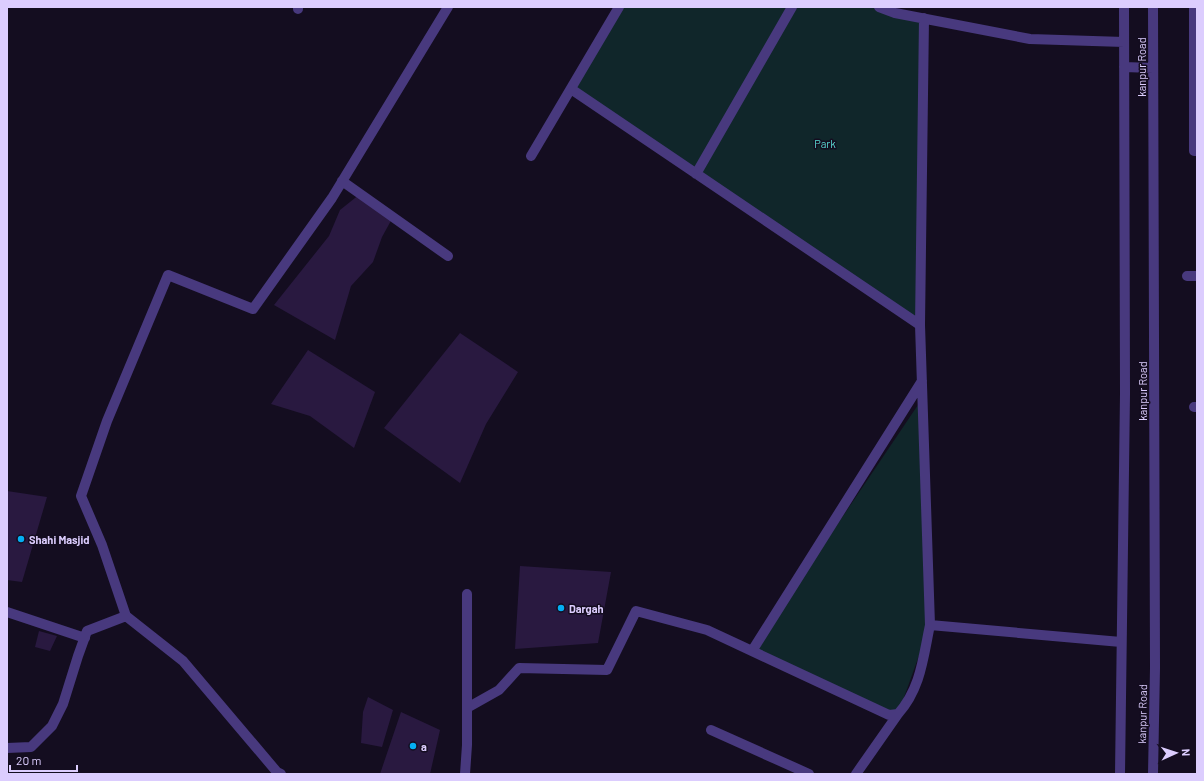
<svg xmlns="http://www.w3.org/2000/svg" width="1204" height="781" font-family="Barlow,sans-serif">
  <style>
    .green { fill: #10262a }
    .building { fill: #291940 }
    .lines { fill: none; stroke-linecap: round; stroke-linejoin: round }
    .minor { stroke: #48397e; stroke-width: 10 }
    .poi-dot { fill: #04aef3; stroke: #140d20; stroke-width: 1.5 }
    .labels { text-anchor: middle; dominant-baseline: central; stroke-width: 3; stroke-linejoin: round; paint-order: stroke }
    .street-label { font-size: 11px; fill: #dccdfe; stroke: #140d20 }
    .park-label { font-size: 11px; fill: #5adcd4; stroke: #140d20 }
    .poi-label { font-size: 11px; font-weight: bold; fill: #dccdfe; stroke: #140d20; text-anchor: start }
  </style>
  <rect width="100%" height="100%" fill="#140d20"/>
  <path class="green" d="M619,7H888L924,18L920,325L571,89Z
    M922,399L930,625L898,714L752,651Z"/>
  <path class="building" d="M360,194L393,217L382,237L373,262L351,286L335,340L274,305L329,236L340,210Z
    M460,333L518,372L486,424L460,483L384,428Z
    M308,350L375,392L354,448L310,416L271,404Z
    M7,491L47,497L22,582L7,580Z
    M520,566L611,572L598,643L515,649Z
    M39,631L57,636L50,651L35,647Z
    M368,697L393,710L382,747L361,743L363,712Z
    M401,712L440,730L430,774H380Z"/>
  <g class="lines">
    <path class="minor" d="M879,7L895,13L1030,39L1124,42
      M1194,7V151H1197
      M298,9V7
      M924,18L920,325L930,625L1121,642
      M1124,67L1153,68
      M571,89L920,325
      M531,156L619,7
      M696,174L792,7
      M342,181L448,256
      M1187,276H1197
      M1194,407H1197
      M7,612L85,638
      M752,651L922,381
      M467,708L499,690L519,668L607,670L636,611L707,630L889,715L898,714C921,688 923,658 930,625
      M711,730L809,774
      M7,748L31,747L52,726L63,704L78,656L87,631L126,616
      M281,774L277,772L183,661L126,616L102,545L81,496L107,421L168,275L253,309L332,198L448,7
      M465,774L467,745V594
      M856,774L898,714
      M1120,774L1125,394L1124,7
      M1153,774L1155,668L1153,7"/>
  </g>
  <g class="poi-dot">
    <circle cx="21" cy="539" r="4"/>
    <circle cx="561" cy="608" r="4"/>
    <circle cx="413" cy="746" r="4"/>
  </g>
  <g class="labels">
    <g class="street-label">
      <text transform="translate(1141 67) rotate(-90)">kanpur Road</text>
      <text transform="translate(1142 391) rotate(-90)">kanpur Road</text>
      <text transform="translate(1142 714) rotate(-89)">kanpur Road</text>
    </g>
    <g class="park-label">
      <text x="825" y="143">Park</text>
    </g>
    <g class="poi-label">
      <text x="29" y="539">Shahi Masjid</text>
      <text x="569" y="608">Dargah</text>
      <text x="421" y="746">a</text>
    </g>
  </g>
  <rect width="1204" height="781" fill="none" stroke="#dccdfe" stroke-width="16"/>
  <g transform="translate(1176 753) rotate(87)" stroke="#140d20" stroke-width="3" paint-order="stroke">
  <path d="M0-3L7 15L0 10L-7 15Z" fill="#dccdfe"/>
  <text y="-6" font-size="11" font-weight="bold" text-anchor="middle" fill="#dccdfe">N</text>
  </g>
  <path d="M10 765v6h67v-6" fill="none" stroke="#dccdfe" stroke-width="2"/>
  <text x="16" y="765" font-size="12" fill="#dccdfe" stroke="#140d20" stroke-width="3" paint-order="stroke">20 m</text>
</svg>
